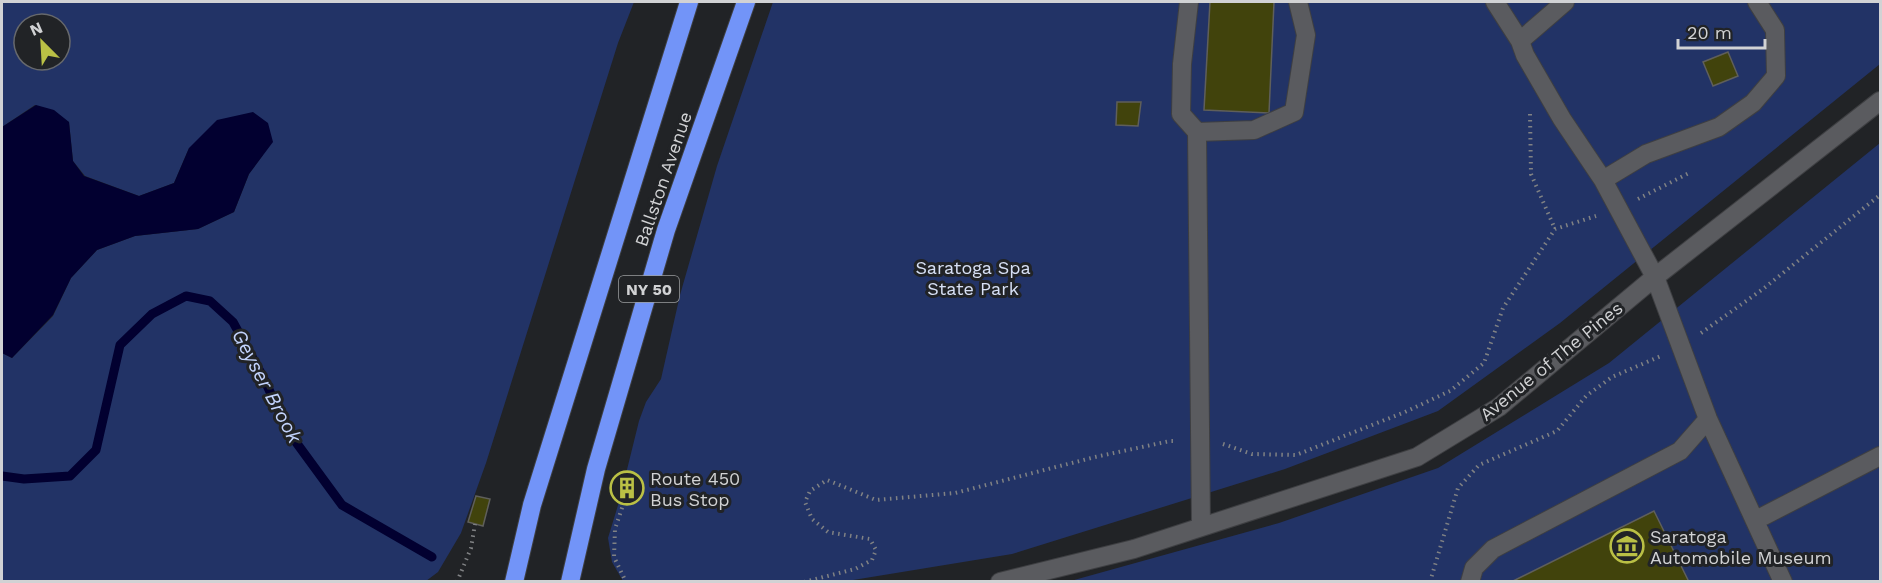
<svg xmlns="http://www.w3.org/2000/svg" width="1882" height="583" font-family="'Work Sans',sans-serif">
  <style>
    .green { fill: #236; fill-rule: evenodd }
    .water { fill: #020030 }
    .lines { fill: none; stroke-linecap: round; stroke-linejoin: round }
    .stream { stroke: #020030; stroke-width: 9 }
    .building { fill: #41430c; stroke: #5f5f5b; stroke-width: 1.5 }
    .minor-casing { stroke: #3e3f42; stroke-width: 20 }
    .highway-casing { stroke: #3e3f42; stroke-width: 20 }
    .path { stroke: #808284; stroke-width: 4; stroke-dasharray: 1.5 4.5; stroke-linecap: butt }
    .minor { stroke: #5a5b5f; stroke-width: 18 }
    .highway { stroke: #7294f8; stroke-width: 18 }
    .labels { text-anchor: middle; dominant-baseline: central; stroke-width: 6; stroke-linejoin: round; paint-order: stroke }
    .shield { fill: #212326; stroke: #9c9ea0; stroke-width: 1.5 }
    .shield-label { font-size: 16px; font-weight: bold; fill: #d1d2d4 }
    .street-label { font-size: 18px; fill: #d1d2d4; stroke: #212326 }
    .park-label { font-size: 18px; fill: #d7e0f5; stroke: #212326 }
    .poi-label { font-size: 18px; fill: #d1d2d4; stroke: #212326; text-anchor: start }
    .water-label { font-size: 20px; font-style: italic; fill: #c2d3fd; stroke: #212326 }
  </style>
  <rect width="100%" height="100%" fill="#212326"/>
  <path class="green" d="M2,2H634L618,43L486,463L461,533L438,572L426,581H2V353L12,358L53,316L71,278L97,250L135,236L198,229L234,212L249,174L263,155L189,148L174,183L139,196L85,176L73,161L69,122L35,105L2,127ZM24,24H60V60H24Z
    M773,2H1880V64L1560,323L1438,411L1285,469L1012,554L847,581H623L612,562L608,538L619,502L639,421L646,402L661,379L680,295L717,166Z
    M1880,143V581L1067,582L1279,523L1438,468L1609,363Z"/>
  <path class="water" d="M36,105L54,110L69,122L73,161L84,176L139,196L174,183L189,148L217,120L253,112L268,123L273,142L249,174L234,212L198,229L135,236L97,250L71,278L53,315L12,358L2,353V127Z"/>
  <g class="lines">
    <path class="stream" d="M2,476L24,479L70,476L96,450L120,345L152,314L186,296L210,301L233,322L262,375L290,434L342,505L432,557"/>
  </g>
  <path class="building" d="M1210,2H1274L1269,113L1204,110Z
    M1728,52L1738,76L1713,86L1703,62Z
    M1117,102H1141L1138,126L1116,125Z
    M624,472L638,475L631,503L617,500Z
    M476,496L490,499L483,526L468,522Z
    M1654,511L1689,582H1513V581Z"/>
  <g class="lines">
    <defs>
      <path id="minor" d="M1189,2L1182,64L1181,114L1197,132L1201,527
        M1495,2L1520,41L1525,55L1562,119L1603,180L1655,277L1708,419L1783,582
        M1520,41L1565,2
        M1197,132L1254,130L1294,112L1306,35L1298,2
        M1603,180L1646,154L1719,127L1753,103L1776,76L1775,30L1757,2
        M1756,520L1880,456
        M1000,582L1134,549L1417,457L1499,407L1655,277L1880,101
        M1470,582L1474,568L1493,549L1680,451L1708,419"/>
      <path id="highway" d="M514,582L532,505L689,2
        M570,582L596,469L666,230L746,2"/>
    </defs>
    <use href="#minor" class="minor-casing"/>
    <use href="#highway" class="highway-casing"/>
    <path class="path" d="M1530,114L1531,174L1555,229
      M1638,199L1691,172
      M1701,333L1763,289L1880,195
      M1223,444L1252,454L1296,455L1405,412L1450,391L1484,363L1503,308L1555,229L1596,216
      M624,502L615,529L614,557L626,582
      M457,582L471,548L475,524
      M804,582L855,569L872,560L876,550L870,539L828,532L812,519L805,502L810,491L827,480L876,500L955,493L1095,457L1170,441H1177
      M1430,582L1458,488L1479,465L1557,431L1586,396L1612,377L1661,356"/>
    <use href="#minor" class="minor"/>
    <use href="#highway" class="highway"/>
  </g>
  <defs>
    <symbol id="building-ring" viewBox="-11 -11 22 22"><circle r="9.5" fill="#212326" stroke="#bac045" stroke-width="1.5"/><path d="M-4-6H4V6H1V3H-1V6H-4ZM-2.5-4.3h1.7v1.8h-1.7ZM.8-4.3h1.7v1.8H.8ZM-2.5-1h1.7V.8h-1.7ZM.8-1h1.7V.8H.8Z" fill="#bac045"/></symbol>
    <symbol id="museum-ring" viewBox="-11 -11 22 22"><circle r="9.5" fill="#212326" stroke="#bac045" stroke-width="1.5"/><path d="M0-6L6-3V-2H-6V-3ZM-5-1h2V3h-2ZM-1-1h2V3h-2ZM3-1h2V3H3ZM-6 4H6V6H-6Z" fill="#bac045"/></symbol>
  </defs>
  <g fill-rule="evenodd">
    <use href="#building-ring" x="608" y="469" width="38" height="38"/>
    <use href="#museum-ring" x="1608" y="527" width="38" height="38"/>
  </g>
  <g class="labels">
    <rect class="shield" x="619" y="276" width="60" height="26" rx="4.5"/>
    <g class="shield-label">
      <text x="649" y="289">NY 50</text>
    </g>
    <g class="street-label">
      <text transform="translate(663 179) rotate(-71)">Ballston Avenue</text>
      <text transform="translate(1551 361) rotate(-39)">Avenue of The Pines</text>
    </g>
    <g class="park-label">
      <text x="973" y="267">Saratoga Spa<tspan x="973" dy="21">State Park</tspan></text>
    </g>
    <g class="poi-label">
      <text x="650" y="478">Route 450<tspan x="650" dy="21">Bus Stop</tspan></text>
      <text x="1650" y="536">Saratoga<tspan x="1650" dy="21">Automobile Museum</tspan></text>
    </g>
    <g class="water-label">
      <text transform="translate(267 386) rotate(62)">Geyser Brook</text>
    </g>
  </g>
  <rect width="1882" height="583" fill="none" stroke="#d1d2d4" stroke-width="6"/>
  <g transform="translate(42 42) rotate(336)"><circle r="28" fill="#212326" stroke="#67696c" stroke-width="1.5"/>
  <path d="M0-4.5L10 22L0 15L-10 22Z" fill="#bac045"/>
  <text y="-9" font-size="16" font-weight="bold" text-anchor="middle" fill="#d1d2d4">N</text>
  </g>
  <path d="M1678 39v9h87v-9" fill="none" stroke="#d1d2d4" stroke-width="3"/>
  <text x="1687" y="39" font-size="18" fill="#d1d2d4" stroke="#212326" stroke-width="4.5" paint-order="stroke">20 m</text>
</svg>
